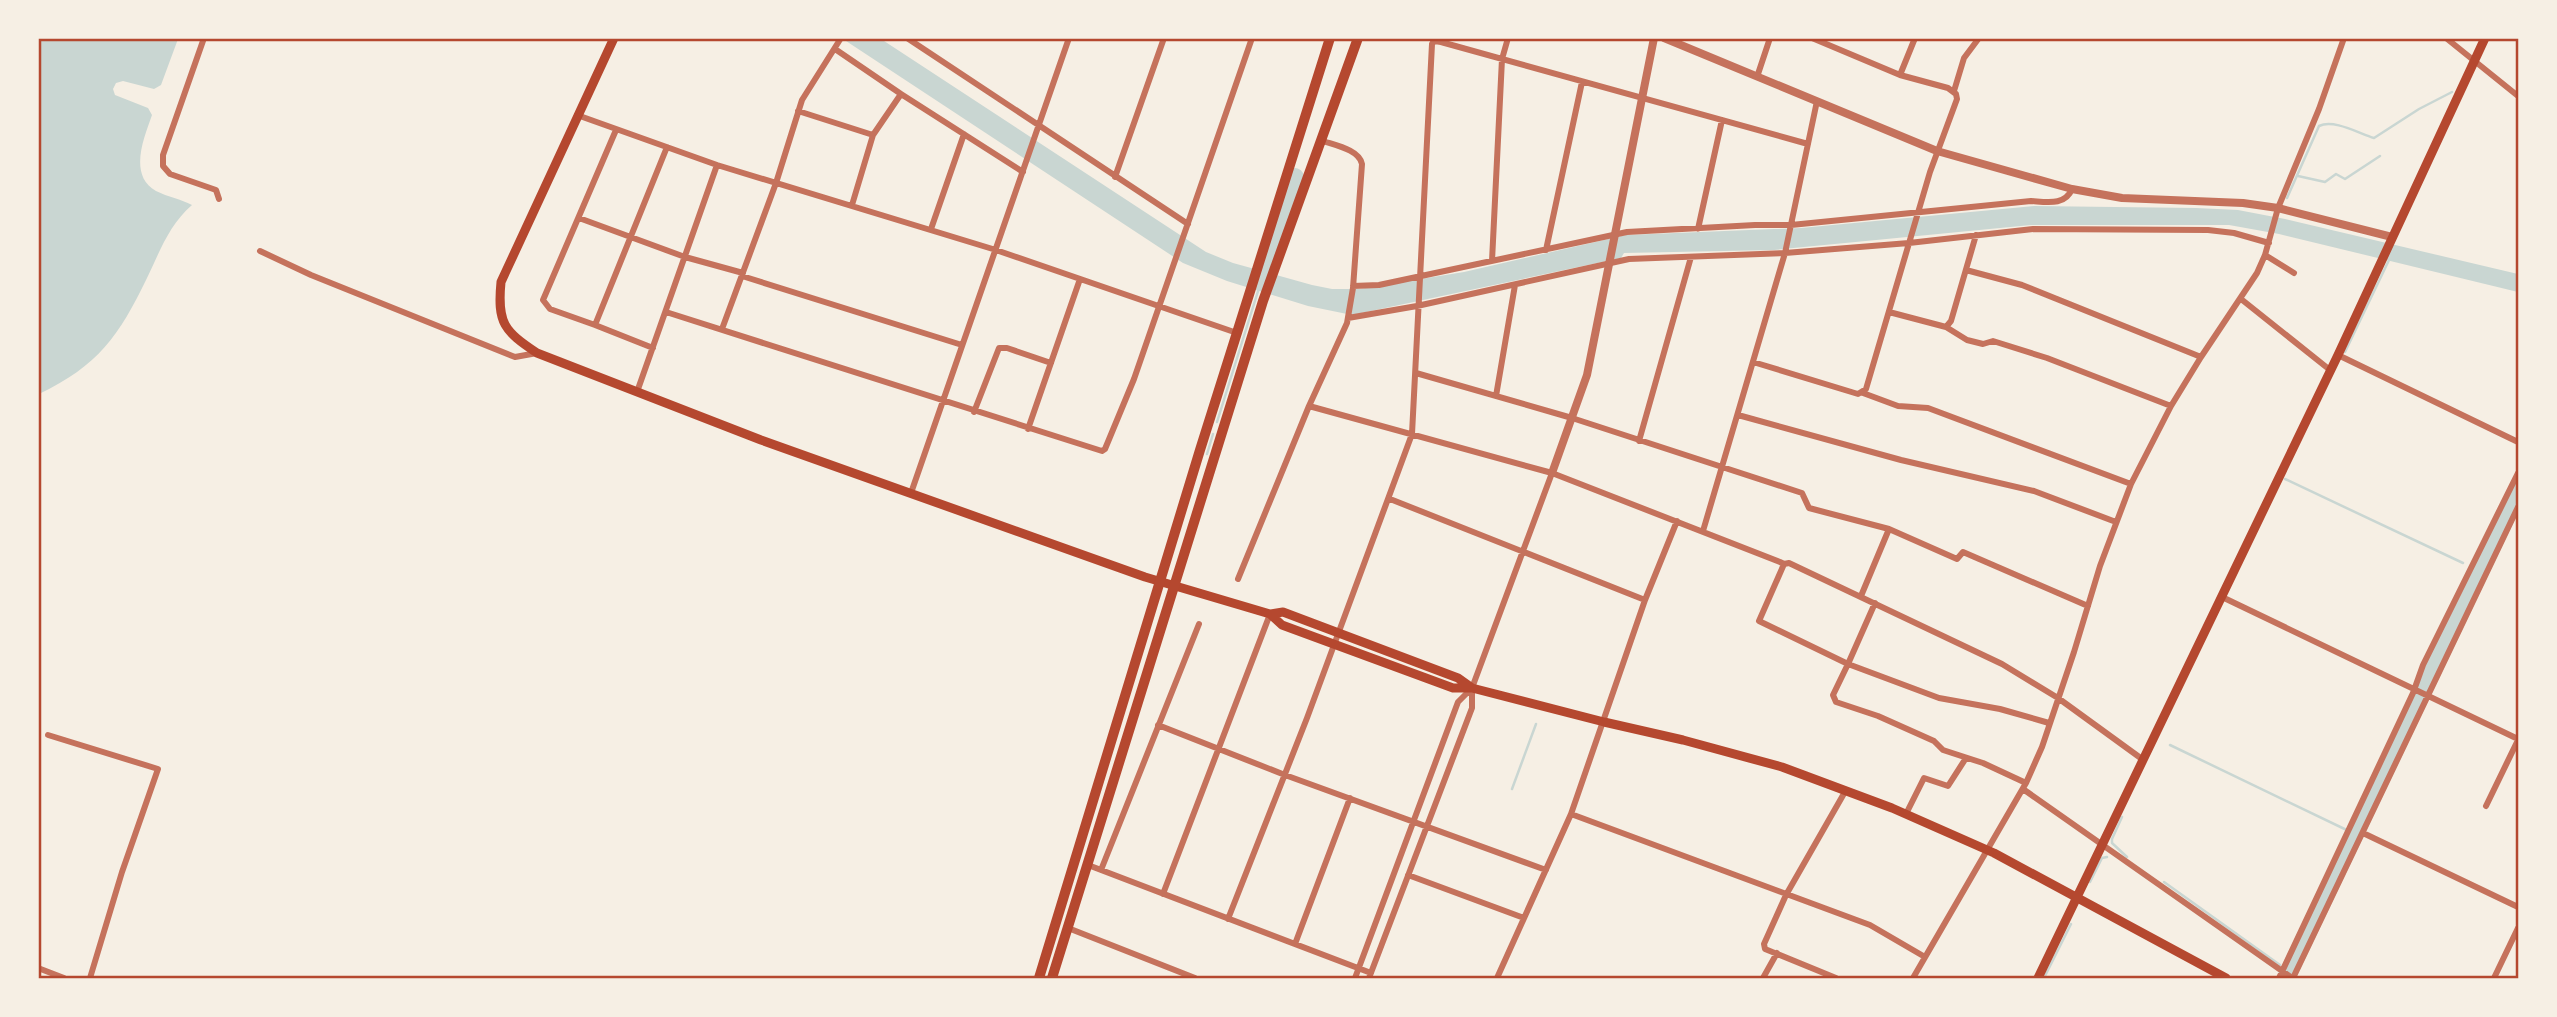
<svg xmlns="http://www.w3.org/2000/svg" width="2557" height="1017" font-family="Merriweather,serif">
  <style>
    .water { fill: #c9d6d2 }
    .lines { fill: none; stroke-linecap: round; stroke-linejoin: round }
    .stream { stroke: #c9d6d2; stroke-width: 2.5 }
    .river { stroke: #c9d6d2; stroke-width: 18 }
    .minor { stroke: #c5725c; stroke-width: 6 }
    .tertiary { stroke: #c5725c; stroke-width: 8 }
    .secondary { stroke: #b5482f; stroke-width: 9 }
    .trunk { stroke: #b5482f; stroke-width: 10 }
    .neatline { fill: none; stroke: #b5482f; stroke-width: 2.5 }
  </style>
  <rect width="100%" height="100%" fill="#f6efe4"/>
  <path class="water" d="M39,38L178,39L161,85L154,89L123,81L116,83L113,89L115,95L148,108L152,115C144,138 128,175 156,191C168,197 181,199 192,205C169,225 160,251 147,278C119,336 98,366 39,394Z
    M843,39H881L1206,252L1233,263L1312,285L1332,289H1359L1464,272L1626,235L1801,228L2034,206L2196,208L2238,210L2285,219L2518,274V292L2279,234L2229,225H2031L1774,250L1624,253L1621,258L1352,315L1308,306L1227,281L1183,263Z"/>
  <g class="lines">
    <path class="stream" d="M2298,176L2325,182L2336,174L2345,179L2380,156
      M2287,198L2319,126C2334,119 2358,133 2374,138L2419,109L2452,92
      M2345,352L2389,260
      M1217,422L1259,288
      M1207,454L1213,434
      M2285,479L2463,563
      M2170,745L2355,834
      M1512,789L1536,724
      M2122,817L2112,839V843L2127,857
      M2090,882L2102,858L2107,857
      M2164,882L2280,965
      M2044,978L2071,924"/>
    <path class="river" d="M1261,281L1295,177
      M2286,978L2518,492"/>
    <path class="minor" d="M204,38L163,155V166L170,174L216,190L219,199
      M907,38L1188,224
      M2446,38L2518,96
      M835,49L901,94L1023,172
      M1900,75L1915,38
      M1757,77L1770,38
      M1954,91L1964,58L1979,38
      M798,111L873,135
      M577,115L717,165L996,250L1237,333
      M1320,140C1333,145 1359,149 1362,164L1353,288L1347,323L1309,406L1552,473L1780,562L1784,564L1759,621L1848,664L1833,695L1836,702L1878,716L1934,741L1943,750L1983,763L2026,783
      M1115,177L1164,38
      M852,205L873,135L901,94
      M579,218L685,257L743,273
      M931,229L964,134
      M1698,229L1722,120
      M1546,250L1582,82
      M260,251L311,275L515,357L537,353
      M2265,255L2294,273
      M1492,261L1502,59L1508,38
      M1966,270L2022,285L2201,357
      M742,276L962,345
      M1353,286L1379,285L1627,232L1755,225H1791L2031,201C2047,202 2065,206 2072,189
      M2241,299L2330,370
      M666,312L1102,451L1105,449L1134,379L1252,38
      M1889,312L1946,327L1951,321L1976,235
      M1348,318L1417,306L1629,259L1785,253L1909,243L2033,229L2208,230L2234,233L2269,243
      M595,325L550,309L543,300L616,130
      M1946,327L1967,340L1983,344L1993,341L2047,358L2171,406
      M722,329L776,183L802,100L841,38
      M653,348L595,325L667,147
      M2338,355L2518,442
      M1753,362L1858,394L1866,389L1930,172L1957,99L1956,94L1948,88L1900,75L1812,38
      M1416,373L1572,418L1802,493L1809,508L1889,529L1861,596
      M637,392L717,165
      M1863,393L1898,406L1928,408L2131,484
      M1496,396L1515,285
      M974,412L999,348H1007L1051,363
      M1738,415L1901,460L2034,491L2116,522
      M1028,429L1080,279
      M1639,441L1691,257
      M911,493L1069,38
      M1390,499L1645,600
      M1889,529L1957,559L1963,552L2088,606
      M1703,531L1785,253L1817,101
      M1784,564L1789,563L2002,664L2058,698L2142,759
      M1238,579L1309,406
      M2222,597L2518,739
      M1875,603L1848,664L1939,698L2000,709L2049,723
      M1158,725L1285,775L1546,870
      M48,735L158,769L122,872L90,978
      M2023,789L2292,978
      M2486,806L2518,740
      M1571,814L1870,925L1925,957
      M1906,814L1924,778L1948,786L1966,758
      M2363,833L2518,907
      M1088,865L1371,973
      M1101,870L1199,624
      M1408,875L1524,918
      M1163,894L1270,614
      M1228,919L1307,718L1412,434L1432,44L1434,41L1441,42L1808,144
      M1068,928L1195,978
      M1295,944L1350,798
      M38,968L64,978
      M1355,978L1458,702L1472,688
      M1369,978L1472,708V688L1552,473
      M1497,978L1571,814L1645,600L1677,521
      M1763,978L1777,953
      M1836,978L1765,949L1764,944L1786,895L1846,790
      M1913,978L2026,783L2042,747L2074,652L2100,566L2131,484L2171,406L2201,357L2257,273L2265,255L2278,208L2319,109L2344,38
      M2279,978L2413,693L2423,665L2518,473
      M2293,978L2518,507
      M2494,978L2518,928"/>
    <path class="tertiary" d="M1664,38L1937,151L2072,189L2122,198L2243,203L2278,208L2392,237
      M1552,473L1587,375L1654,38"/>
    <path class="secondary" d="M614,38L501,282C497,323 504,331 537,353L761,440L1145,577L1270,614L1282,625L1453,688H1472L1604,722L1683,740L1782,767L1892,808L1994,853L2226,978
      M1270,614L1283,612L1458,678L1472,688
      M2038,978L2338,355L2485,38"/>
    <path class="trunk" d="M1039,978L1200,450L1330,38
      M1052,978L1263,301L1358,38"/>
  </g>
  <rect width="2557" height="1017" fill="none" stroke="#f6efe4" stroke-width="80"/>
  <rect x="40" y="40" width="2477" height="937" class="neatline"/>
</svg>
